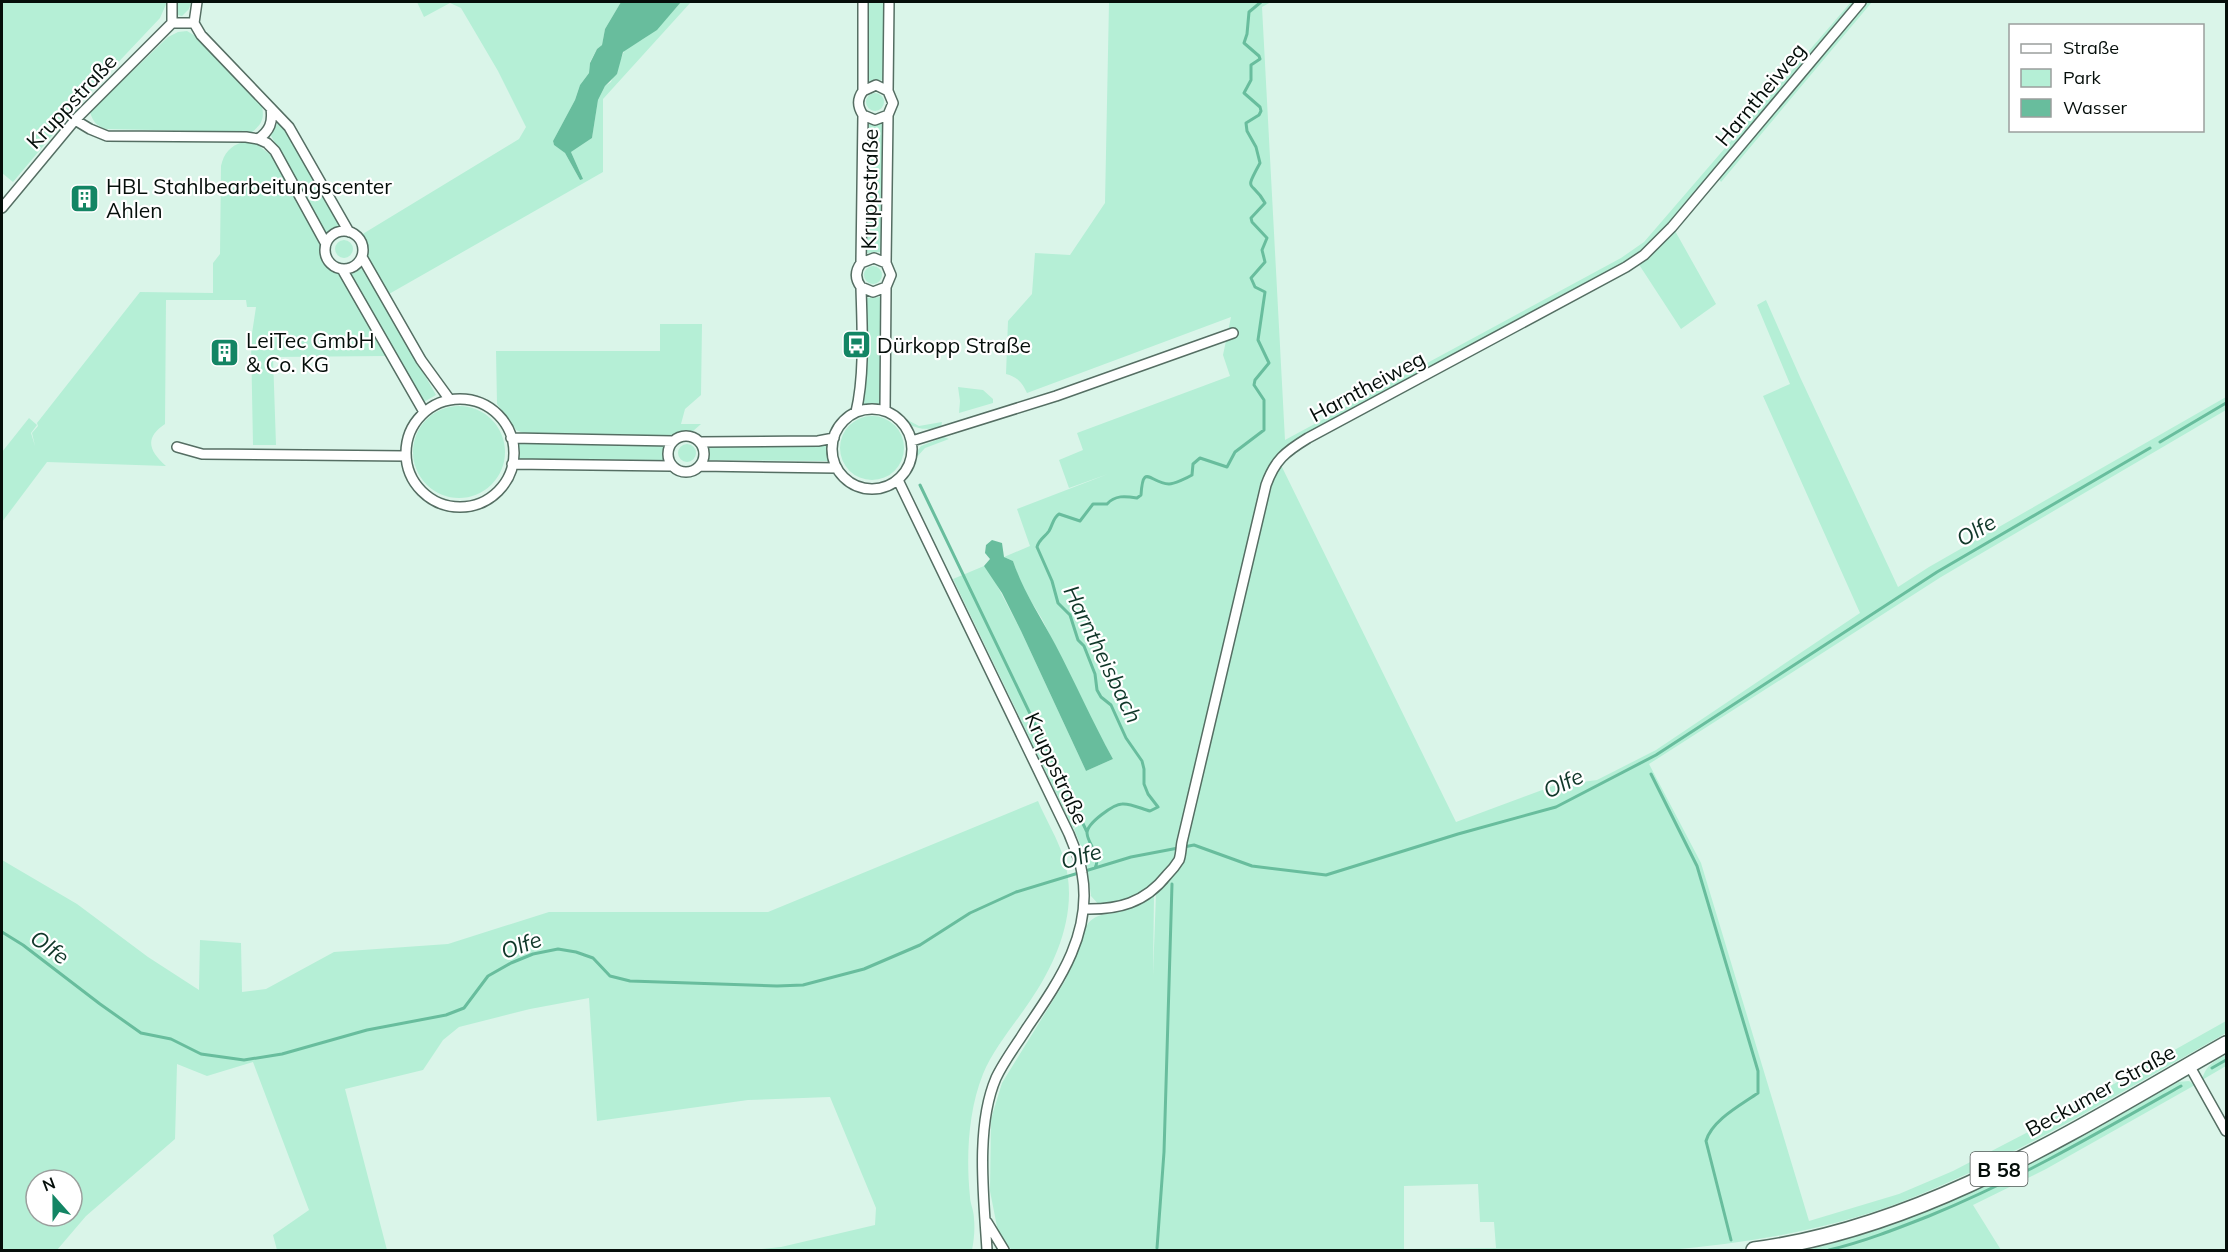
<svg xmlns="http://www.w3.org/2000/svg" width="2228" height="1252" font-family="Mulish,sans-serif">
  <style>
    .green { fill: #b5efd6; fill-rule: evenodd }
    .water { fill: #68bd9d }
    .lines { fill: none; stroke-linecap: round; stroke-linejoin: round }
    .stream { stroke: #68bd9d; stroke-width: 3 }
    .minor-casing { stroke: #556e63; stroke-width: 12 }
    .primary-casing { stroke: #556e63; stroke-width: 18 }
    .minor { stroke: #fff; stroke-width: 9 }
    .primary { stroke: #fff; stroke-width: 15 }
    .labels { text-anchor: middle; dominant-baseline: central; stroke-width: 4.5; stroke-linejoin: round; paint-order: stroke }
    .shield { fill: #fff; stroke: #505654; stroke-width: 1.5 }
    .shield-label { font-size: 20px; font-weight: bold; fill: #050e0a }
    .street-label { font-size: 21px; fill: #050e0a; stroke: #fff }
    .poi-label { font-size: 21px; fill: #050e0a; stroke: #fff; text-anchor: start }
    .water-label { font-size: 22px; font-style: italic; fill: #103729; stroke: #fff }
  </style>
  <rect width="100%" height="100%" fill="#daf5e9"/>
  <path class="green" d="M2,2H167L160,18L76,107L13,182L2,173Z
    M177,2H191L189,9L182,16L178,15Z
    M417,2H621L605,29L602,45L597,49L590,62L589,73L580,85L575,100L553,141L554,145L565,153L580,180V172L571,152L592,138L598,100L605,86L611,82L625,49C654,35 660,26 681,2H691L603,99V172L389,294L365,255V242L361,235L519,139L526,127L498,71L461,8L450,3L424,17Z
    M868,2H884L883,80L867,81Z
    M1109,2H1271L1262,7L1285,440L1621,258L1644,242L1851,2H1857L1669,226L1643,253L1306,435L1280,463L1456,822L1553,786L1597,780L1656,750L1860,613L1763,396L1790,384L1757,305L1766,300L1800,377L1898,587L1929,567L2226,397V410L1941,577L1649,764L1701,863L1809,1221L1899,1194L1953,1171L2030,1131L2226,1021V1033C2121,1092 2017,1157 1904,1201C1829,1230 1748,1243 1669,1250H1012L999,1237L990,1191L991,1119L1002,1083L1065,981L1087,925C1097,911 1110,916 1125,910C1135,905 1145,899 1154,894L1153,975L1156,894L1151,888L1124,902L1100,906L1091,896L1086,858L1074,829L1079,825L1073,828L953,579L984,566L989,570L1021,631L1086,771L1113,759L1085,709L1042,619L1021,585L1013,561L1004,557L1030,546L1017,509L1108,474L1069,488L1059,460L1083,450L1077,433L1230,376L1223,355L1231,317L1027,393C1022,382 1017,377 1006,374L1008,321L1032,294L1035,253L1070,255L1105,203ZM1478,1184L1480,1222H1494L1496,1248L1404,1249V1186Z
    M1865,2H1872L1721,182L1718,177Z
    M187,31L197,37L261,103C265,116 263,124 252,132L106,129C97,126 93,122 90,112L168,37L178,32Z
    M866 102a9 9 0 1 1 18 0a9 9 0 1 1-18 0Z
    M279,121L288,134L340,225L326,233L270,134Z
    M867,124H883L881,252L866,253Z
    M243,142L256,144L275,158L323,243C321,257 325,265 337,270L386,356L273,357L276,445H253L251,340L256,307H247L246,300H166L165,424C144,438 149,451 166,466L47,462L2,522V452L29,418L37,425L31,433L35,446L32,433L38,426L37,423L140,292L213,293V263L220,254L221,166C224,153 230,146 243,142Z
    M1674,229L1716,304L1681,329L1638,263Z
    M335 249a9 9 0 1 1 18 0a9 9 0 1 1-18 0Z
    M362,264L436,395L422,403L349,272Z
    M864 275a9 9 0 1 1 18 0a9 9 0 1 1-18 0Z
    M881,297L880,404L864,405L866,298Z
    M660,324H702L701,395L685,409L681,424H701L692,432L685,431L670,436L528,435L516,430L497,404L496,351H660Z
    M958,387L983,390L993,399V403L959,413L960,401Z
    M413 452a46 46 0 1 1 92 0a46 46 0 1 1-92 0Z
    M898,415L919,426L942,422L941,427C922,431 912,429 898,415Z
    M840 448a32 32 0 1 1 64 0a32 32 0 1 1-64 0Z
    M944,437L949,439L925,448L916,458L913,457L921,446Z
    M678 453a9 9 0 1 1 18 0a9 9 0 1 1-18 0Z
    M516,444H664L665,460L517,459Z
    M709,445L828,446L830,461L709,460Z
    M1038,801C1046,820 1058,839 1064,859C1079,909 1058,960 1030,1001C1014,1025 994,1048 983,1074C968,1111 966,1158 970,1197C970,1203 974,1211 974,1219C975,1229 974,1240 972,1250H752L781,1247L875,1225L876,1208L830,1097L748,1100L597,1121L589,998L530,1009L459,1027L443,1040L423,1070L345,1089L387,1250H277L273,1235L309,1210L253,1062L207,1076L177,1064L175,1139L86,1216L57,1250H2V860L77,904L148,957L199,990L200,940L241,943L242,992L266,989L334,952L448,944L549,912H768ZM36,1180H72V1216H36Z
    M2226,1055V1066L2202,1080C2205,1066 2214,1061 2226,1055Z
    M2189,1081L2195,1085L2046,1169L1973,1205L2001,1250H1807C1943,1217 2057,1150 2178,1082Z"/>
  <path class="water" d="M621,2H681L657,30L623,52L617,74L605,86L598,100L592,138L571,152L583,179L580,180L565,153L554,145L553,141L575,100L580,85L589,73L590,63L597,49L602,45L605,29Z
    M992,540L1002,543L1004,557L1013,561C1023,591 1040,616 1055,644C1075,682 1092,721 1113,759L1086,771L1021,631L1002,593L984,566L990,559L985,553L986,545Z"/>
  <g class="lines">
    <path class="stream" d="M2160,442L2226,403
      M920,485L1087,832
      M1651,774L1697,866L1758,1071V1093C1741,1105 1712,1120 1706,1141L1731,1240
      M1095,868C1102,854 1088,846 1087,833C1087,823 1114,804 1122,804C1130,803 1142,809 1150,811L1158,807L1148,794L1144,784V769L1142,761L1126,738L1111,705L1101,697L1097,690L1095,674L1084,646L1078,640L1070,615L1058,603L1052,581L1037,547C1039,539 1045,537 1049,531C1053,524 1053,518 1059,514L1080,521L1093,504H1107C1115,495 1125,496 1137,498L1141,495C1143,462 1150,483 1169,484C1174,484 1187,478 1192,475L1193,464L1200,458L1227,467L1235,452L1264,430V400L1254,385L1255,380L1269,363L1258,340L1265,292L1255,287L1251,278L1265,262L1262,250L1267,238L1252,222L1251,218L1265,203C1252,179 1243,194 1260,163L1256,147L1247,131L1246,123L1259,115L1261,111L1260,107L1244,93L1251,80V65L1260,59L1259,56L1244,43L1247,34L1249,12L1261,2
      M2,932L23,945L100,1004L141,1033L171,1039L201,1054L244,1060L282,1054L367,1030L446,1015L464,1008L488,976L511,963L533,954L558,949L576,952L593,958L610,976L630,981L777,986L803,985L864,969L920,945L970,913L1016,892L1131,857L1194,845L1252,866L1326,875L1458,834L1556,807L1656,755L1937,572L2150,448
      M2212,1068L2226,1060
      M1157,1248L1164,1152L1172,884
      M1829,1250C1863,1242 1896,1229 1929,1216C2017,1180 2098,1133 2181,1086"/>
    <defs>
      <path id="minor" d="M172,23V2
        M194,23L201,35L289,127L349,232
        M194,23L197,2
        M863,91L876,85L888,91
        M863,115L875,120L888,115
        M75,120L90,129L107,136L246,137L258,139L267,143L275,151L326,244
        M258,139C270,131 273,122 271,108
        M2,208L75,120L172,23H194
        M325 250a19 19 0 1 1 38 0a19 19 0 1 1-38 0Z
        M362,257L421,360L450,400
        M861,263L874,258L886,263
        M342,269L424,412
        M861,287L873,292L886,287
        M406 453a54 54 0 1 1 108 0a54 54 0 1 1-108 0Z
        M832 449a40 40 0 1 1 80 0a40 40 0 1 1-80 0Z
        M885,411L886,287L891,275L886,263L888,115L893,103L888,91L889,2
        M856,412C865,374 862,326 861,287C855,279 855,271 861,263L863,115C857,106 857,99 863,91V2
        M668 454a18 18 0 1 1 36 0a18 18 0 1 1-36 0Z
        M511,438L673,441
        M912,441L1056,396L1233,333
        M700,442L818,441L834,438
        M177,447L202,454L406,456
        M512,464L671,466
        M700,466L837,468
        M898,480L1069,834C1074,847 1080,859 1082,873C1093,933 1059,981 1027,1028C1017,1044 1004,1061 996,1078C975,1127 984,1199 987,1250
        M1084,909C1118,910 1145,903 1167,875C1171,871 1176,865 1179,860C1181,855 1181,847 1182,842L1266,485C1275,460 1285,452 1308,438L1626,267L1644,255L1672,227L1861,2
        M2189,1065L2226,1131
        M987,1222L1004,1250"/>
      <path id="primary" d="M1754,1250C1926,1227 2078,1128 2226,1044"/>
    </defs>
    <use href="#minor" class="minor-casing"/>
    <use href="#primary" class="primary-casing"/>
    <use href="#minor" class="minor"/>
    <use href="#primary" class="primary"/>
  </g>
  <defs>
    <symbol id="building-square" viewBox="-11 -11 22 22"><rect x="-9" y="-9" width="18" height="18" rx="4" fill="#138564" stroke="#fff"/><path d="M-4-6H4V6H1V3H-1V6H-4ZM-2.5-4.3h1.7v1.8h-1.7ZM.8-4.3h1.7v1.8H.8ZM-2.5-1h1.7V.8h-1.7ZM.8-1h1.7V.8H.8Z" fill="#fff"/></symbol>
    <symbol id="bus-square" viewBox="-11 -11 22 22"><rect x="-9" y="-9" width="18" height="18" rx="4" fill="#138564" stroke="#fff"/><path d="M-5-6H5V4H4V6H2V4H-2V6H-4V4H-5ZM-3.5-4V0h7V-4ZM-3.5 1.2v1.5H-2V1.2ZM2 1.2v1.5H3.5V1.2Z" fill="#fff"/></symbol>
  </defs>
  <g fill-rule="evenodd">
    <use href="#building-square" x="68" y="182" width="33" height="33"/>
    <use href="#bus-square" x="840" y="328" width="33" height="33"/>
    <use href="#building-square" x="208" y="336" width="33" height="33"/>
  </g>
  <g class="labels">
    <rect class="shield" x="1970.5" y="1152" width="57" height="34" rx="4.5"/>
    <g class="shield-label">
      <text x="1999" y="1169">B 58</text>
    </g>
    <g class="street-label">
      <text transform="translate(1760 94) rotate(-50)">Harntheiweg</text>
      <text transform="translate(71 101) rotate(-47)">Kruppstraße</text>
      <text transform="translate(869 189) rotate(-89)">Kruppstraße</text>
      <text transform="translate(1367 386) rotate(-28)">Harntheiweg</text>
      <text transform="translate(1057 768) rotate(65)">Kruppstraße</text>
      <text transform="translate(2100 1090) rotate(-29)">Beckumer Straße</text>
    </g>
    <g class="poi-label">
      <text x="106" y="186">HBL Stahlbearbeitungscenter<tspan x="106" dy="24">Ahlen</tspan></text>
      <text x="246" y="340">LeiTec GmbH<tspan x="246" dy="24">&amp; Co. KG</tspan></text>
      <text x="877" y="345">Dürkopp Straße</text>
    </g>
    <g class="water-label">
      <text transform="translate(1976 530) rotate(-30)">Olfe</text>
      <text transform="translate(1103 654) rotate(64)">Harntheisbach</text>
      <text transform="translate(1563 783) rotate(-25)">Olfe</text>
      <text transform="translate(1081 856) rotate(-16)">Olfe</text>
      <text transform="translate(521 945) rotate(-20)">Olfe</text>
      <text transform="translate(50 947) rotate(36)">Olfe</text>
    </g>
  </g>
  <rect width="2228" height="1252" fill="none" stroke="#050e0a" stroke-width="6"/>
  <rect x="2009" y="24" width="195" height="108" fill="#ffffff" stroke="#9b9f9d" stroke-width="1.5"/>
  <rect x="2021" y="44" width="30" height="9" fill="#ffffff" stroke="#9b9f9d" stroke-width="1.5"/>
  <text x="2063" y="54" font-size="18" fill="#050e0a">Straße</text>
  <rect x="2021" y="69" width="30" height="18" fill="#b5efd6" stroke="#9b9f9d" stroke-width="1.5"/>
  <text x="2063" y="84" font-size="18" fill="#050e0a">Park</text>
  <rect x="2021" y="99" width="30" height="18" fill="#68bd9d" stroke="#9b9f9d" stroke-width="1.5"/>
  <text x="2063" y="114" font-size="18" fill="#050e0a">Wasser</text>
  <g transform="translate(54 1198) rotate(339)"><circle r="28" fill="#ffffff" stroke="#9b9f9d" stroke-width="1.5"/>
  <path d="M0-4.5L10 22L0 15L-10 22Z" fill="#138564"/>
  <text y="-9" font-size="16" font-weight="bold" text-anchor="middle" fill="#050e0a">N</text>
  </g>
</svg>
